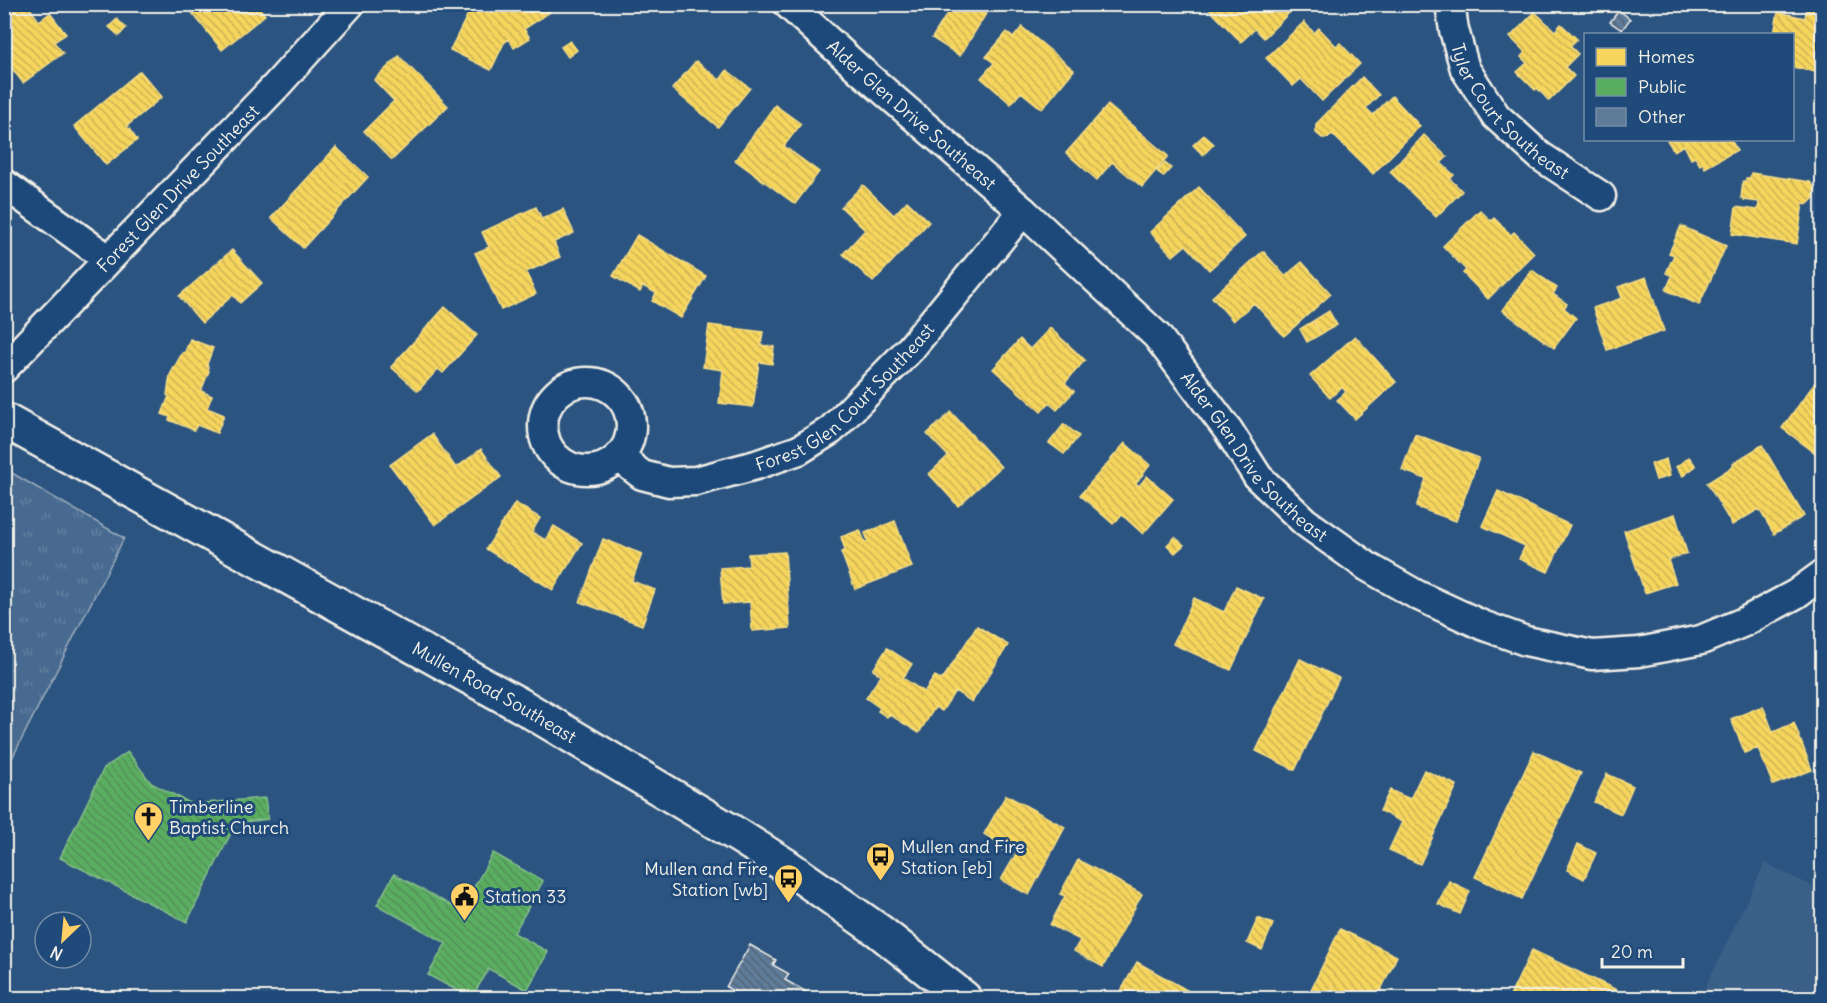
<svg xmlns="http://www.w3.org/2000/svg" width="1827" height="1003" font-family="Delius,sans-serif">
  <style>
    .built { fill: #3b6088 }
    .grass { fill: url(#grass-tufts); stroke: #9eaebc; stroke-width: 1.5 }
    .homes { fill: url(#homes-back-hatch); stroke: #f5dd86; stroke-width: 1.5 }
    .public { fill: url(#public-back-hatch); stroke: #88c28a; stroke-width: 1.5 }
    .building { fill: url(#building-back-hatch); stroke: #f4f1e8; stroke-width: 1.5 }
    .lines { fill: none; stroke-linecap: round; stroke-linejoin: round }
    .minor-casing { stroke: #f4f1e8; stroke-width: 33 }
    .tertiary-casing { stroke: #f4f1e8; stroke-width: 38 }
    .minor { stroke: #1f4a7a; stroke-width: 28 }
    .tertiary { stroke: #1f4a7a; stroke-width: 33 }
    .labels { text-anchor: middle; dominant-baseline: central; stroke-width: 6; stroke-linejoin: round; paint-order: stroke }
    .street-label { font-size: 18px; fill: #f4f1e8; stroke: #1f4a7a }
    .poi-label { font-size: 18px; fill: #f4f1e8; stroke: #1f4a7a; text-anchor: start }
  </style>
  <defs>
    <pattern id="grass-tufts" width="24" height="20" patternUnits="userSpaceOnUse" patternTransform="scale(1.5)"><rect width="24" height="20" fill="#496b90"/><path d="M3 7l-1-3M5 7V3M7 7l1-3M15 17l-1-3M17 17v-4M19 17l1-3" fill="none" stroke="#6481a0"/></pattern>
    <pattern id="homes-back-hatch" width="6" height="6" patternUnits="userSpaceOnUse" patternTransform="scale(1.5)"><rect width="6" height="6" fill="#f6d55c"/><path d="M-1 5l2 2M0 0l6 6M5-1l2 2" fill="none" stroke="#cbb256"/></pattern>
    <pattern id="public-back-hatch" width="6" height="6" patternUnits="userSpaceOnUse" patternTransform="scale(1.5)"><rect width="6" height="6" fill="#5aae61"/><path d="M-1 5l2 2M0 0l6 6M5-1l2 2" fill="none" stroke="#558f59"/></pattern>
    <pattern id="building-back-hatch" width="6" height="6" patternUnits="userSpaceOnUse" patternTransform="scale(1.5)"><rect width="6" height="6" fill="#5e7b9a"/><path d="M-1 5l2 2M0 0l6 6M5-1l2 2" fill="none" stroke="#556474"/></pattern>
  </defs>
  <rect width="100%" height="100%" fill="#2c5481"/>
  <filter id="ink" filterUnits="userSpaceOnUse"><feTurbulence type="fractalNoise" baseFrequency=".0167" numOctaves="2"/><feDisplacementMap in="SourceGraphic" scale="12" xChannelSelector="R" yChannelSelector="G"/><feConvolveMatrix kernelMatrix="1 2 1 2 8 2 1 2 1" color-interpolation-filters="sRGB"/></filter>
  <g filter="url(#ink)">
    <path class="built" d="M1765,863L1822,891V998H1700Z"/>
    <path class="grass" d="M5,469L124,538L5,772Z"/>
    <path class="homes" d="M4,4H27L39,21L50,13L66,34L54,42L63,53L23,83L4,58V53L12,47L4,37Z
      M185,4H256L265,15L222,50Z
      M482,4H544L550,12L524,29L530,38L514,48L509,39L504,43L491,70L450,50L468,14Z
      M938,4H992L960,56L932,38L949,11Z
      M1204,4H1281L1289,13L1264,38L1255,29L1241,42Z
      M1807,4H1822V73L1792,67V34H1774L1778,12L1805,18Z
      M1535,12L1555,31L1561,24L1577,39L1570,46L1578,54L1565,67L1574,76L1549,101L1537,88L1535,90L1517,72L1527,63L1521,57L1525,52L1510,37Z
      M117,19L126,28L119,36L109,27Z
      M1304,22L1314,33L1319,28L1336,46L1340,43L1360,64L1322,101L1301,79L1293,86L1266,58Z
      M1022,27L1074,70L1042,109L1021,92L1011,104L981,78L994,63L986,57L1007,32L1013,38Z
      M570,41L577,50L568,57L561,47Z
      M399,56L448,106L392,160L364,131L394,101L374,80Z
      M696,61L720,80L727,70L750,88L718,127L672,89Z
      M140,71L162,97L127,126L137,140L106,165L74,126Z
      M1362,77L1379,95L1366,108L1373,115L1392,96L1420,126L1373,174L1332,134L1328,138H1322L1316,133V124Z
      M775,105L801,124L784,146L819,172L795,204L735,160Z
      M1108,105L1168,156L1142,187L1112,162L1097,180L1066,153Z
      M1204,135L1214,144L1203,155L1193,145Z
      M1424,135L1447,157L1441,163L1454,175L1450,179L1462,191L1436,217L1390,172Z
      M1667,140H1731L1737,150L1705,168L1703,163L1700,165L1695,157L1691,159L1684,145L1674,151Z
      M336,147L368,177L303,248L271,218Z
      M1165,163L1171,168L1163,177L1157,171Z
      M1751,173L1810,182L1815,188L1814,198L1808,204L1803,203L1797,244L1732,234L1736,207L1758,210L1759,202L1744,200V198H1741L1743,181H1746V178H1750Z
      M863,185L894,215L907,201L929,222L873,282L843,254L865,230L841,207Z
      M1199,187L1245,237L1209,270L1186,245L1173,256L1150,232Z
      M536,207L542,219L563,209L574,233L554,242L560,257L526,272L536,294L501,310L475,253L489,247L482,232Z
      M1480,210L1491,221L1494,218L1511,235L1514,232L1534,253L1488,299L1463,273L1466,270L1443,246Z
      M1681,226L1726,246L1699,305L1666,290L1672,276L1666,273L1674,255L1669,253Z
      M637,235L706,276L681,318L652,301L656,293L643,286L640,292L613,276Z
      M232,250L262,283L240,303L233,295L202,323L179,296Z
      M1263,251L1285,276L1302,262L1331,294L1284,336L1254,303L1233,321L1212,297Z
      M1532,270L1557,288L1553,294L1567,304L1564,308L1576,318L1554,348L1502,310Z
      M1646,277L1664,331L1607,350L1593,308L1622,298L1618,287Z
      M445,307L477,335L443,373L438,369L418,391L391,367Z
      M1329,311L1337,325L1321,334L1313,321Z
      M1313,321L1321,334L1307,342L1300,329Z
      M709,325L763,332L761,345L774,347L772,364L759,362L753,407L719,403L723,370L703,367Z
      M1050,328L1085,360L1065,383L1074,391L1057,410L1049,403L1041,412L993,369L1020,339L1030,349Z
      M1355,336L1396,382L1355,419L1337,400L1346,392L1342,387L1330,398L1310,376Z
      M190,339L213,348L207,364L209,371L201,391L212,396L207,408L224,415L217,433L197,425L194,430L169,420L170,417L162,414L169,396L167,395L170,375L182,353L185,352Z
      M1822,373V458L1782,428Z
      M951,412L1001,467L958,506L929,474L948,456L927,434Z
      M1064,424L1079,436L1064,454L1049,443Z
      M432,434L456,468L481,449L501,477L435,525L390,465Z
      M1415,434L1479,458L1456,521L1416,507L1426,479L1402,470Z
      M1125,443L1150,465L1136,483L1139,486L1147,476L1173,499L1143,534L1122,515L1113,524L1080,495Z
      M1762,445L1804,516L1774,534L1759,509L1732,525L1707,483L1734,466L1733,463Z
      M1689,457L1696,466L1683,476L1676,467Z
      M1666,459L1670,476L1656,480L1651,464Z
      M1498,491L1570,525L1548,572L1519,559L1525,546L1482,526Z
      M515,503L540,518L532,532L545,540L554,526L582,543L553,590L486,549Z
      M1675,514L1687,553L1668,560L1676,583L1645,593L1624,531Z
      M895,521L912,567L855,589L841,552L845,550L841,537L860,530L865,542L868,541L865,533Z
      M1175,537L1184,545L1175,553L1167,545Z
      M603,539L642,554L632,581L655,590L642,625L580,602Z
      M785,552L790,628L752,631L750,602L723,604L720,568L749,566L748,554Z
      M1236,586L1264,599L1231,670L1173,644L1194,598L1224,612Z
      M977,626L1008,645L972,702L955,691L942,711L935,707L919,733L889,714L887,717L878,711L880,708L866,698L881,675L873,670L887,648L912,664L903,678L924,692L935,676L942,680Z
      M1300,659L1339,678L1295,770L1256,751Z
      M1763,706L1773,732L1794,723L1812,770L1773,785L1758,748L1745,753L1731,719Z
      M1534,751L1581,773L1522,899L1475,877Z
      M1424,770L1457,785L1420,864L1389,850L1402,822L1380,811L1390,790L1410,799Z
      M1607,774L1633,786L1621,814L1594,802Z
      M1006,795L1065,827L1029,895L1001,880L1017,852L1015,850L1012,855L995,846L997,842L984,834Z
      M1578,844L1596,853L1584,879L1567,870Z
      M1078,860L1142,894L1103,967L1074,951L1080,940L1050,925L1065,896L1060,894Z
      M1449,881L1470,891L1460,914L1438,904Z
      M1258,918L1273,924L1262,950L1247,943Z
      M1340,929L1397,956L1377,998H1307Z
      M1532,950L1617,990L1613,998H1509Z
      M1137,962L1201,998H1117Z"/>
    <path class="public" d="M128,752L151,783L192,804L265,798L268,819L236,823L187,922L60,858L104,768Z
      M493,853L543,881L514,933L548,952L527,990L489,969L471,998L428,975L446,943L377,905L394,874L461,911Z"/>
    <path class="building" d="M1619,10L1630,19L1622,30L1610,22Z
      M750,945L776,960L773,965L789,974L785,980L810,994L807,998H743L744,997L726,987Z"/>
    <g class="lines">
      <defs>
        <g id="minor">
          <path id="s1" d="M788,4L860,70L1023,211L1157,336L1228,430L1258,477L1305,522L1368,567L1417,595L1482,625L1526,641L1592,655L1639,652L1701,640L1744,622L1796,594L1822,575"/>
          <path id="s2" d="M1450,4L1454,30L1465,69L1496,116L1540,156L1601,196"/>
          <path d="M4,184L108,259"/>
          <path id="s3" d="M4,368L275,87L350,4"/>
          <circle cx="587" cy="426" r="44"/>
          <path id="s4" d="M619,457L642,475L669,482L696,481L756,465L799,450L831,430L911,348L1023,211"/>
        </g>
        <g id="tertiary">
          <path id="s5" d="M4,420L520,705L739,836L785,865L879,931L964,998"/>
        </g>
      </defs>
      <use href="#minor" class="minor-casing"/>
      <use href="#tertiary" class="tertiary-casing"/>
      <use href="#minor" class="minor"/>
      <use href="#tertiary" class="tertiary"/>
    </g>
  </g>
  <defs>
    <symbol id="church-pin" viewBox="-11 -11 22 30"><path d="M0 17L-7.5 6A9.5 9.5 0 1 1 7.5 6Z" fill="#ffd166" stroke="#1f4a7a"/><path d="M-1.2-6h2.4v3.5h3.3v2.4h-3.3V6h-2.4V-.1h-3.3v-2.4h3.3Z" fill="#111"/></symbol>
    <symbol id="bus-pin" viewBox="-11 -11 22 30"><path d="M0 17L-7.5 6A9.5 9.5 0 1 1 7.5 6Z" fill="#ffd166" stroke="#1f4a7a"/><path d="M-5-6H5V4H4V6H2V4H-2V6H-4V4H-5ZM-3.5-4V0h7V-4ZM-3.5 1.2v1.5H-2V1.2ZM2 1.2v1.5H3.5V1.2Z" fill="#111"/></symbol>
    <symbol id="civic-pin" viewBox="-11 -11 22 30"><path d="M0 17L-7.5 6A9.5 9.5 0 1 1 7.5 6Z" fill="#ffd166" stroke="#1f4a7a"/><path d="M-.6-6.5H3V-4.5H.6V-3L4-1V1h2V6H-6V1h2V-1L-.6-3ZM-1.2 2.5V6h2.4V2.5Z" fill="#111"/></symbol>
  </defs>
  <g fill-rule="evenodd">
    <use href="#church-pin" x="132" y="800" width="33" height="45"/>
    <use href="#bus-pin" x="864" y="840" width="33" height="45"/>
    <use href="#bus-pin" x="772" y="862" width="33" height="45"/>
    <use href="#civic-pin" x="448" y="880" width="33" height="45"/>
  </g>
  <g class="labels">
    <g class="street-label">
      <text stroke="none"><textPath href="#s2" startOffset="128">Tyler Court Southeast</textPath></text>
      <text stroke="none"><textPath href="#s1" startOffset="166">Alder Glen Drive Southeast</textPath></text>
      <text stroke="none"><textPath href="#s3" startOffset="250">Forest Glen Drive Southeast</textPath></text>
      <text stroke="none"><textPath href="#s4" startOffset="260">Forest Glen Court Southeast</textPath></text>
      <text stroke="none"><textPath href="#s1" startOffset="652">Alder Glen Drive Southeast</textPath></text>
      <text stroke="none"><textPath href="#s5" startOffset="561">Mullen Road Southeast</textPath></text>
    </g>
    <g class="poi-label">
      <text x="169" y="806">Timberline<tspan x="169" dy="21">Baptist Church</tspan></text>
      <text x="901" y="846">Mullen and Fire<tspan x="901" dy="21">Station [eb]</tspan></text>
      <text x="768" y="868" text-anchor="end">Mullen and Fire<tspan x="768" dy="21">Station [wb]</tspan></text>
      <text x="485" y="896">Station 33</text>
    </g>
  </g>
  <rect width="1827" height="1003" fill="none" stroke="#1f4a7a" stroke-width="24"/>
  <rect x="12" y="12" width="1803" height="979" fill="none" stroke="#f4f1e8" stroke-width="2" filter="url(#ink)"/>
  <rect x="1584" y="33" width="210" height="108" fill="#1f4a7a" stroke="#748da6" stroke-width="1.5"/>
  <rect x="1596" y="48" width="30" height="18" fill="#f6d55c" stroke="#748da6" stroke-width="1.5"/>
  <text x="1638" y="63" font-size="18" fill="#f4f1e8">Homes</text>
  <rect x="1596" y="78" width="30" height="18" fill="#5aae61" stroke="#748da6" stroke-width="1.5"/>
  <text x="1638" y="93" font-size="18" fill="#f4f1e8">Public</text>
  <rect x="1596" y="108" width="30" height="18" fill="#5e7b9a" stroke="#748da6" stroke-width="1.5"/>
  <text x="1638" y="123" font-size="18" fill="#f4f1e8">Other</text>
  <g transform="translate(63 940) rotate(206)"><circle r="28" fill="#1f4a7a" stroke="#748da6" stroke-width="1.5"/>
  <path d="M0-4.5L10 22L0 15L-10 22Z" fill="#ffd166"/>
  <text y="-9" font-size="16" font-weight="bold" text-anchor="middle" fill="#f4f1e8">N</text>
  </g>
  <path d="M1602 958v9h81v-9" fill="none" stroke="#f4f1e8" stroke-width="3"/>
  <text x="1611" y="958" font-size="18" fill="#f4f1e8" stroke="#1f4a7a" stroke-width="4.5" paint-order="stroke">20 m</text>
</svg>
